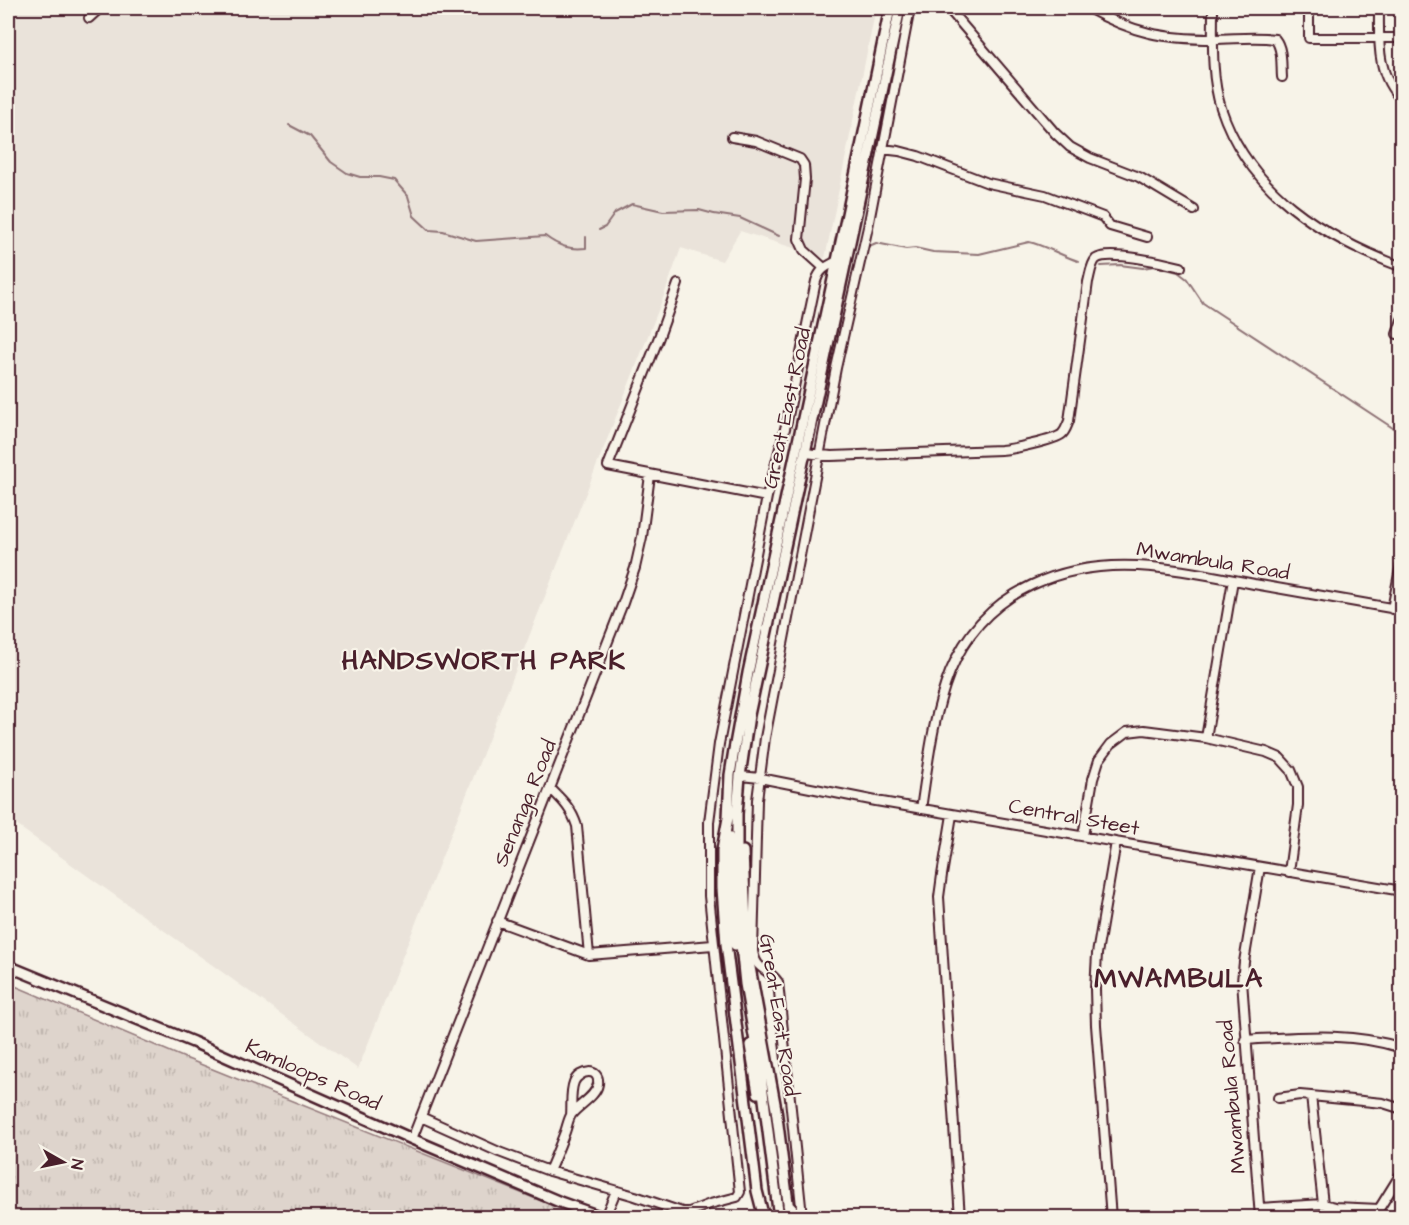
<svg xmlns="http://www.w3.org/2000/svg" width="1409" height="1225" font-family="'Architects Daughter',sans-serif">
  <style>
    .built { fill: #eae3da }
    .grass { fill: url(#grass-tufts); stroke: #947a7c; stroke-width: 1.5 }
    .lines { fill: none; stroke-linecap: round; stroke-linejoin: round }
    .stream { stroke: #8e7275; stroke-width: 2 }
    .minor-casing { stroke: #4a1f2b; stroke-width: 12 }
    .major-casing { stroke: #4a1f2b; stroke-width: 14 }
    .minor { stroke: #f7f3e8; stroke-width: 8 }
    .major { stroke: #f7f3e8; stroke-width: 9 }
    .labels { text-anchor: middle; dominant-baseline: central; stroke-width: 4.5; stroke-linejoin: round; paint-order: stroke }
    .street-label { font-size: 21px; fill: #4a1f2b; stroke: #f7f3e8 }
    .district-label { font-size: 27px; font-weight: bold; letter-spacing: 1.5px; fill: #4a1f2b; stroke: #f7f3e8 }
  </style>
  <defs>
    <pattern id="grass-tufts" width="24" height="20" patternUnits="userSpaceOnUse" patternTransform="scale(1.5)"><rect width="24" height="20" fill="#ded4cc"/><path d="M3 7l-1-3M5 7V3M7 7l1-3M15 17l-1-3M17 17v-4M19 17l1-3" fill="none" stroke="#c0b6af"/></pattern>
  </defs>
  <rect width="100%" height="100%" fill="#f7f3e8"/>
  <filter id="ink" filterUnits="userSpaceOnUse"><feTurbulence type="fractalNoise" baseFrequency=".0167" numOctaves="2"/><feDisplacementMap in="SourceGraphic" scale="12" xChannelSelector="R" yChannelSelector="G"/><feConvolveMatrix kernelMatrix="1 2 1 2 8 2 1 2 1" color-interpolation-filters="sRGB"/></filter>
  <g filter="url(#ink)">
    <path class="built" d="M8,8H876L825,258L740,231L722,261L681,248L663,298L358,1069L8,819Z"/>
    <path class="grass" d="M8,983L185,1058L581,1217H8Z"/>
    <g class="lines">
      <path class="stream" d="M289,125L310,136L331,162L347,173L360,177H379L394,180L408,196L414,216L429,230L443,231L476,241L545,236C558,246 570,250 586,248V237
        M599,230L605,227L615,213L632,204L663,211L699,210L714,214L740,218L779,236
        M867,247L876,243L906,249L915,248L933,252L979,254L1029,242C1044,245 1062,256 1078,261
        M1101,266L1120,265L1143,268L1154,266L1178,272L1187,279L1203,303L1402,434"/>
      <defs>
        <path id="minor" d="M948,8L1055,133L1070,147L1090,158L1139,177L1194,210
          M1088,8C1133,33 1163,39 1214,39C1234,39 1255,36 1275,39C1283,49 1281,65 1282,77
          M1213,8C1213,40 1211,77 1221,108C1249,192 1323,237 1402,267
          M1309,8V38H1402
          M1379,8C1379,41 1376,75 1402,100
          M89,18L100,8
          M732,137L756,141L800,159L804,165L805,179L799,239L804,250L824,268
          M882,149L899,151L918,156L988,183L1045,195L1103,217L1110,226L1147,237
          M678,284L659,337L608,466L767,497
          M1397,334L1402,320
          M806,453L831,456L1001,450C1013,449 1055,440 1062,434C1066,430 1067,425 1069,421L1088,282C1090,275 1091,264 1096,259C1108,250 1166,263 1181,267
          M1392,609L1402,559
          M1206,738L1233,580
          M740,776L760,778L876,801L1402,891
          M550,788C563,801 571,808 577,826L589,955
          M921,809C928,763 933,715 950,672C984,588 1067,559 1152,567C1186,570 1220,577 1254,584C1303,593 1353,601 1402,610
          M952,815L942,875L939,897L960,1218
          M1083,836L1093,779L1099,760L1111,744L1127,732L1144,730L1206,738L1266,752L1280,758L1291,770L1298,787V805L1289,872
          M1260,867L1244,962L1242,981L1260,1218
          M497,921L589,955L713,945
          M1245,1040C1298,1037 1350,1031 1402,1048
          M1311,1096L1323,1204
          M1278,1098L1300,1095L1311,1096L1383,1103L1402,1109
          M421,1117L499,1152L549,1171L635,1196L682,1212H689L710,1204L737,1197L740,1192L709,896V822L719,744L767,497L787,421L816,281C820,269 826,267 837,261
          M412,1139L623,603L635,568L642,537L650,475
          M549,1171C555,1158 560,1145 565,1132C567,1127 568,1120 571,1115C578,1105 596,1097 598,1084C600,1067 579,1070 574,1082C570,1092 572,1105 571,1115
          M1260,1208L1323,1204L1335,1207L1379,1209L1402,1172
          M802,1216L778,982C767,967 756,971 753,951L757,800L765,738L836,368L868,227L910,8
          M605,1217L616,1191
          M1111,1218L1096,1025L1095,989L1097,954L1116,842
          M1334,1218L1335,1207"/>
        <path id="major" d="M728,836L730,907L735,945
          M743,851L747,951L776,1109L790,1218
          M8,966L193,1042L412,1139L560,1202L605,1218
          M750,1045L758,1093
          M788,1205L796,1213L805,1218
          M764,1218L757,1191L754,1166L726,944L722,888V850L728,818L730,775L734,750L748,673L846,219L890,8
          M779,1218L761,1076L745,984L737,906V814L740,776L749,715L900,8"/>
      </defs>
      <use href="#minor" class="minor-casing"/>
      <use href="#major" class="major-casing"/>
      <use href="#minor" class="minor"/>
      <use href="#major" class="major"/>
    </g>
  </g>
  <g class="labels">
    <g class="street-label">
      <text transform="translate(787 408) rotate(-78)">Great East Road</text>
      <text transform="translate(1213 561) rotate(9)">Mwambula Road</text>
      <text transform="translate(525 803) rotate(-68)">Senanga Road</text>
      <text transform="translate(1074 817) rotate(10)">Central Steet</text>
      <text transform="translate(779 1015) rotate(81)">Great East Road</text>
      <text transform="translate(313 1075) rotate(24)">Kamloops Road</text>
      <text transform="translate(1232 1097) rotate(-95)">Mwambula Road</text>
    </g>
    <g class="district-label">
      <text x="484" y="661">HANDSWORTH PARK</text>
      <text x="1179" y="979">MWAMBULA</text>
    </g>
  </g>
  <rect width="1409" height="1225" fill="none" stroke="#f7f3e8" stroke-width="30"/>
  <rect x="15" y="15" width="1379" height="1195" fill="none" stroke="#4a1f2b" stroke-width="2" filter="url(#ink)"/>
  <g transform="translate(63 1162) rotate(99)" stroke="#f7f3e8" stroke-width="4.5" paint-order="stroke">
  <path d="M0-4.5L10 22L0 15L-10 22Z" fill="#4a1f2b"/>
  <text y="-9" font-size="16" font-weight="bold" text-anchor="middle" fill="#4a1f2b">N</text>
  </g>
</svg>
